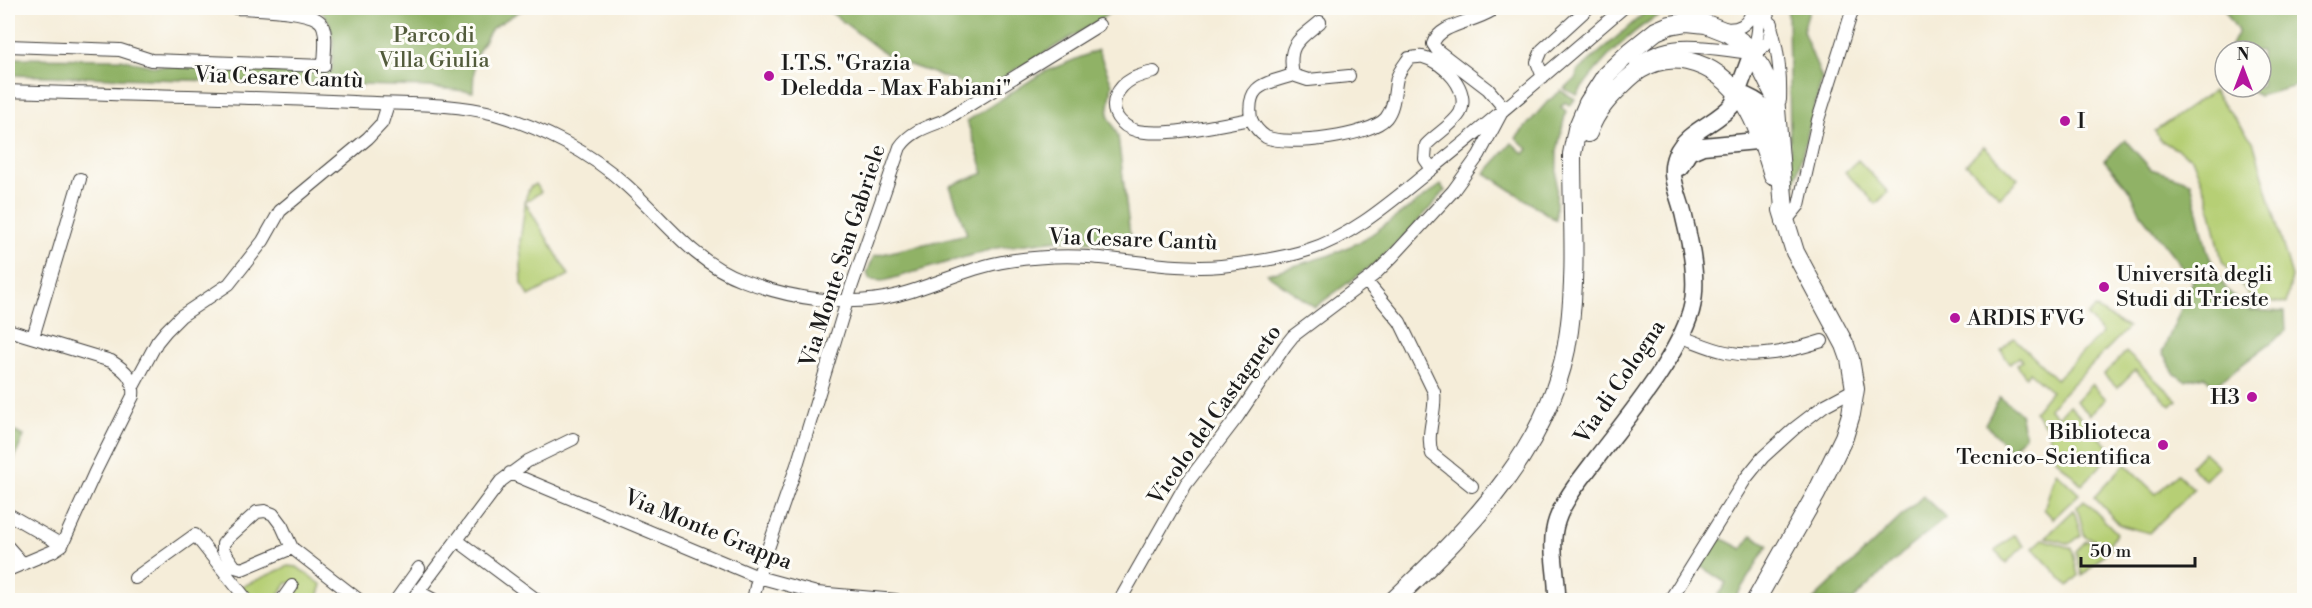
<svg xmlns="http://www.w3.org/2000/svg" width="2312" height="608" font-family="'Libre Bodoni',serif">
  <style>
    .green { fill: #b6cf75; stroke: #697648; stroke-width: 1.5 }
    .forest { fill: #90b266; stroke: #566741; stroke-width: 1.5 }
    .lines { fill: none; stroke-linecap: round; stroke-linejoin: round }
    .minor-casing { stroke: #3d3b38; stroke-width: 14 }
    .secondary-casing { stroke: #3d3b38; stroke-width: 19 }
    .primary-casing { stroke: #3d3b38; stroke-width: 20 }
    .minor { stroke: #fff; stroke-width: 12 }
    .secondary { stroke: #fff; stroke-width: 16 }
    .primary { stroke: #fff; stroke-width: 18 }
    .poi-dot { fill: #b5179e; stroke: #fdfcf7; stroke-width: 2 }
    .labels { text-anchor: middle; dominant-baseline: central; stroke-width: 6; stroke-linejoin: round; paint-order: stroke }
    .park-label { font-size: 22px; fill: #525b3b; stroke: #fdfcf7 }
    .poi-label { font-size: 22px; fill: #1c1c1c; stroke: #fdfcf7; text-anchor: start }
    .street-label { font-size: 22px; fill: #1c1c1c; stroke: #fdfcf7 }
  </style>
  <rect width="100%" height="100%" fill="#fdfcf7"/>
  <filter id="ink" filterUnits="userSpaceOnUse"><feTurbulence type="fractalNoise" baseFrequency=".0167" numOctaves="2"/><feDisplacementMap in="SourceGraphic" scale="12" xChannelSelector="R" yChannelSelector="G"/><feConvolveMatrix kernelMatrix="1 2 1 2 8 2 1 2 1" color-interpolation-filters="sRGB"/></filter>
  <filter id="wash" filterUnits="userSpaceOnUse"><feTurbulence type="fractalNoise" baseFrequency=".008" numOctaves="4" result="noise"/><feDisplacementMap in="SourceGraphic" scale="24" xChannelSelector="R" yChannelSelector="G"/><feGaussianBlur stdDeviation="1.35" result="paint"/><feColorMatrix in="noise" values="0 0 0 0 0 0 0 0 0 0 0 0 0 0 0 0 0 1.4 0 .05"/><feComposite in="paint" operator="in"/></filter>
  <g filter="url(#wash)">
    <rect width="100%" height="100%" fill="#f5edd9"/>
    <path class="green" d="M2213,91L2253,141L2292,277L2286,304L2252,298L2222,261L2208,198L2192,158L2160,140L2155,131Z
      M1984,146L2018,179L2000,197L1966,164Z
      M1858,160L1888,192L1876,204L1845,172Z
      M536,184L541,192L525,202L569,275L529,296L522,284L520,242L526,197L530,187Z
      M2095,308L2128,328L2049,408L2058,417L2069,405L2114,452L2082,485L2056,459L2047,427L2034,412L2051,391L2029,372L2026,377L2017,365L2022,361L2019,357L2010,364L2001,350L2014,338L2056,379L2102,333L2087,316Z
      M2126,352L2177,400L2171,406L2135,370L2117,388L2104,375Z
      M2092,384L2106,399L2090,415L2076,401Z
      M2204,452L2219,466L2205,480L2191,466Z
      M2125,464L2156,494L2178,474L2194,489L2149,533L2120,525L2094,497Z
      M2056,472L2079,494L2053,519L2044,509Z
      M2084,500L2117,533L2109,544L2085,537L2077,507Z
      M2074,510L2081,535L2070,544L2046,537Z
      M2014,535L2024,546L2006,563L1995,551Z
      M2043,539L2072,548L2078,576L2068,586L2033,548Z
      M2086,541L2113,546L2082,576L2076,551Z
      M288,566L297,567L322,585L317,600H292L298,590L299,583H287L275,600H252L241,587Z"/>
    <path class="forest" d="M319,8H525L492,28L472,62L474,68L473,92L429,87L8,75V58L121,59L151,66L332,71L333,39L329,22Z
      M825,8H1116L1097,22L981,90L892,59Z
      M1650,8H1676C1640,19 1598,64 1577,95L1564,89L1576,78L1577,72Z
      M1785,8H1810L1803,31L1822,79L1791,197L1788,13Z
      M2223,8H2304V84L2259,96L2243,87H2261V51H2228L2238,31Z
      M1098,50L1112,84L1108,115L1118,136L1131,244L1058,240L996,248L884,281L870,280L867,273L874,256L967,234L950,186L984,173L967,121L1042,73Z
      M1561,91L1575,99L1570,106L1565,102L1561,107L1566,111L1557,152L1556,220L1485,173L1512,143L1524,154L1528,149L1516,138L1548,101Z
      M2125,140L2151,169L2191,182L2207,250L2216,272L2227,290L2250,310L2285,312L2286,331L2218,383L2212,384L2204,376L2185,381L2175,374L2162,353L2193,281L2141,214L2131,192L2104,160Z
      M1441,185L1445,191L1414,226L1378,261L1315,307L1267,274L1330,255L1362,241Z
      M2000,397L2020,413L2025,436L2010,450L1985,424Z
      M8,429L24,436L8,474Z
      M1923,496L1946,518L1908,548L1853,600H1813Z
      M1752,535L1768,545L1734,600H1715L1726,583L1700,566L1717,536L1742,549Z"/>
  </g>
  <g filter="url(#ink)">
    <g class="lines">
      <defs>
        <path id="minor" d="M1764,8C1777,37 1781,68 1780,100
          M1721,28C1739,31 1749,25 1753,8
          M8,46L120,50L151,60L324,66C324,54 328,35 322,24C313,9 254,9 236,8
          M1752,53C1758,37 1761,24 1755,8
          M1636,65C1670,36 1711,49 1752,53L1759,52L1769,40L1772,24
          M1154,72C1139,75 1123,80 1116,96C1108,116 1126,131 1145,132C1177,135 1220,124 1251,119C1246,84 1265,84 1293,75C1287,45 1298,40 1320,22
          M1293,75L1308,80L1349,76
          M1543,77L1537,62L1542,50L1588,8
          M8,91C123,95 238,96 353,102C400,105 450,102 495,114C542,128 590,152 626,185C664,219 693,262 742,280C791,299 847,308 898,295C936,285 970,267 1008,261C1035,257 1061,255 1088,257C1132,260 1177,270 1221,266C1249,263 1280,259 1308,250C1355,235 1395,198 1433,168C1498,116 1561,61 1623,8
          M1251,119C1254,126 1260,133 1266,137C1287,147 1371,136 1386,118C1395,107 1394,90 1397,78C1399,71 1405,64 1409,58C1413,58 1419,56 1423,57C1444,62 1471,90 1460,113C1453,125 1436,134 1426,145L1425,159L1432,169
          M1785,222L1799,205L1818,120L1853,8
          M1366,281L1400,322L1434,392C1437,412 1425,434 1432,454L1472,486
          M8,330L111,361C125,370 135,378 133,396L95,472L62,545L53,551L8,570
          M33,337L80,179
          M1682,337C1696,342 1711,349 1726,352C1759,359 1791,351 1822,341
          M134,385L157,342L166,331L181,316L229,284L263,241L280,211L368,138L382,123L388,104
          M510,473L758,577L817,593L896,600
          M8,514L62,545
          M458,541L537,600
          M8,547L23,564
          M292,548L242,569L235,567L223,550V544L228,538L257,512L265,511L273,514L282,526L292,548L359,600
          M135,578L195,535L247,600
          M419,592L434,600
          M282,600L292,586
          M396,600L419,568
          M412,600L501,481L528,461L573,439
          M753,600L758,577L797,465L851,288L900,147C911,131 927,127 945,120L1099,25
          M1120,600L1186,484L1238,416L1285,346L1293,336L1374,275L1393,256L1453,191L1479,155L1504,108L1488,89L1437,50L1433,44C1439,24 1472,23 1491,11L1492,8
          M1670,600L1746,478L1763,457L1795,428L1825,405L1855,389"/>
        <path id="secondary" d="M1680,167L1689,152L1703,146L1778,139C1767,109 1768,104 1736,92
          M1557,600C1558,574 1548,545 1557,520C1565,497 1582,478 1596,459C1627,418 1677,359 1691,311C1699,281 1691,246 1684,217C1680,197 1667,176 1676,155C1687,130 1717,124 1733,104L1752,53"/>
        <path id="primary" d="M1588,133C1596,110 1610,96 1628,79C1644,64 1665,56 1687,61C1741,73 1759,126 1773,175
          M1394,600C1472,526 1555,443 1569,331C1577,272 1572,213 1572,154L1577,129L1588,103L1606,75L1631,51L1656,31L1670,25L1687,22L1706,24L1729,33L1744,44L1761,68L1775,96L1785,222
          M1756,600L1816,494L1844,437L1851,414L1855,389L1850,359L1845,345L1795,252L1782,210"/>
      </defs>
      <use href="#minor" class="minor-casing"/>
      <use href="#secondary" class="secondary-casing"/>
      <use href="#primary" class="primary-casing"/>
      <use href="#minor" class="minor"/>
      <use href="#secondary" class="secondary"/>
      <use href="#primary" class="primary"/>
    </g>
  </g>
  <g class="poi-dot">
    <circle cx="769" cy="76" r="6"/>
    <circle cx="2065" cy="121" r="6"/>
    <circle cx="2104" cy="287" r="6"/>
    <circle cx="1955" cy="318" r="6"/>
    <circle cx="2252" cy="397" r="6"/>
    <circle cx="2163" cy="445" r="6"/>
  </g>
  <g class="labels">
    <g class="park-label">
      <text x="434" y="35">Parco di<tspan x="434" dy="25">Villa Giulia</tspan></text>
    </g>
    <g class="poi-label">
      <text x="781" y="63">I.T.S. "Grazia<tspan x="781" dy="25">Deledda - Max Fabiani"</tspan></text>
      <text x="2077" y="121">I</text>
      <text x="2116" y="274">Università degli<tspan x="2116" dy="25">Studi di Trieste</tspan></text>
      <text x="1967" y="318">ARDIS FVG</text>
      <text x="2240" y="397" text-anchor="end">H3</text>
      <text x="2151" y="432" text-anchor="end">Biblioteca<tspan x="2151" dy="25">Tecnico-Scientifica</tspan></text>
    </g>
    <g class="street-label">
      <text transform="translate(279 78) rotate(2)">Via Cesare Cantù</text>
      <text transform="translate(1133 240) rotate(2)">Via Cesare Cantù</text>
      <text transform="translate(843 256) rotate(-72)">Via Monte San Gabriele</text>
      <text transform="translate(1620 382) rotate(-56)">Via di Cologna</text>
      <text transform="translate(1215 415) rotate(-55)">Vicolo del Castagneto</text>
      <text transform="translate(708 530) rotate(22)">Via Monte Grappa</text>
    </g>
  </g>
  <rect width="2312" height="608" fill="none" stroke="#fdfcf7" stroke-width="30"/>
  <g transform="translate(2243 69)"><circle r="28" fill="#fdfcf7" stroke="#a3a29f" stroke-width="1.5"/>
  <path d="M0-4.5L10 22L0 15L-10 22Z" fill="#b5179e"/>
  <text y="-9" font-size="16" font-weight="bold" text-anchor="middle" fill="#1c1c1c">N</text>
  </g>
  <path d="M2081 557v9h114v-9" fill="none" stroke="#1c1c1c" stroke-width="3"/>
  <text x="2090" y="557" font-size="18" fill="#1c1c1c" stroke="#fdfcf7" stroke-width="4.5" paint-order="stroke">50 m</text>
</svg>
